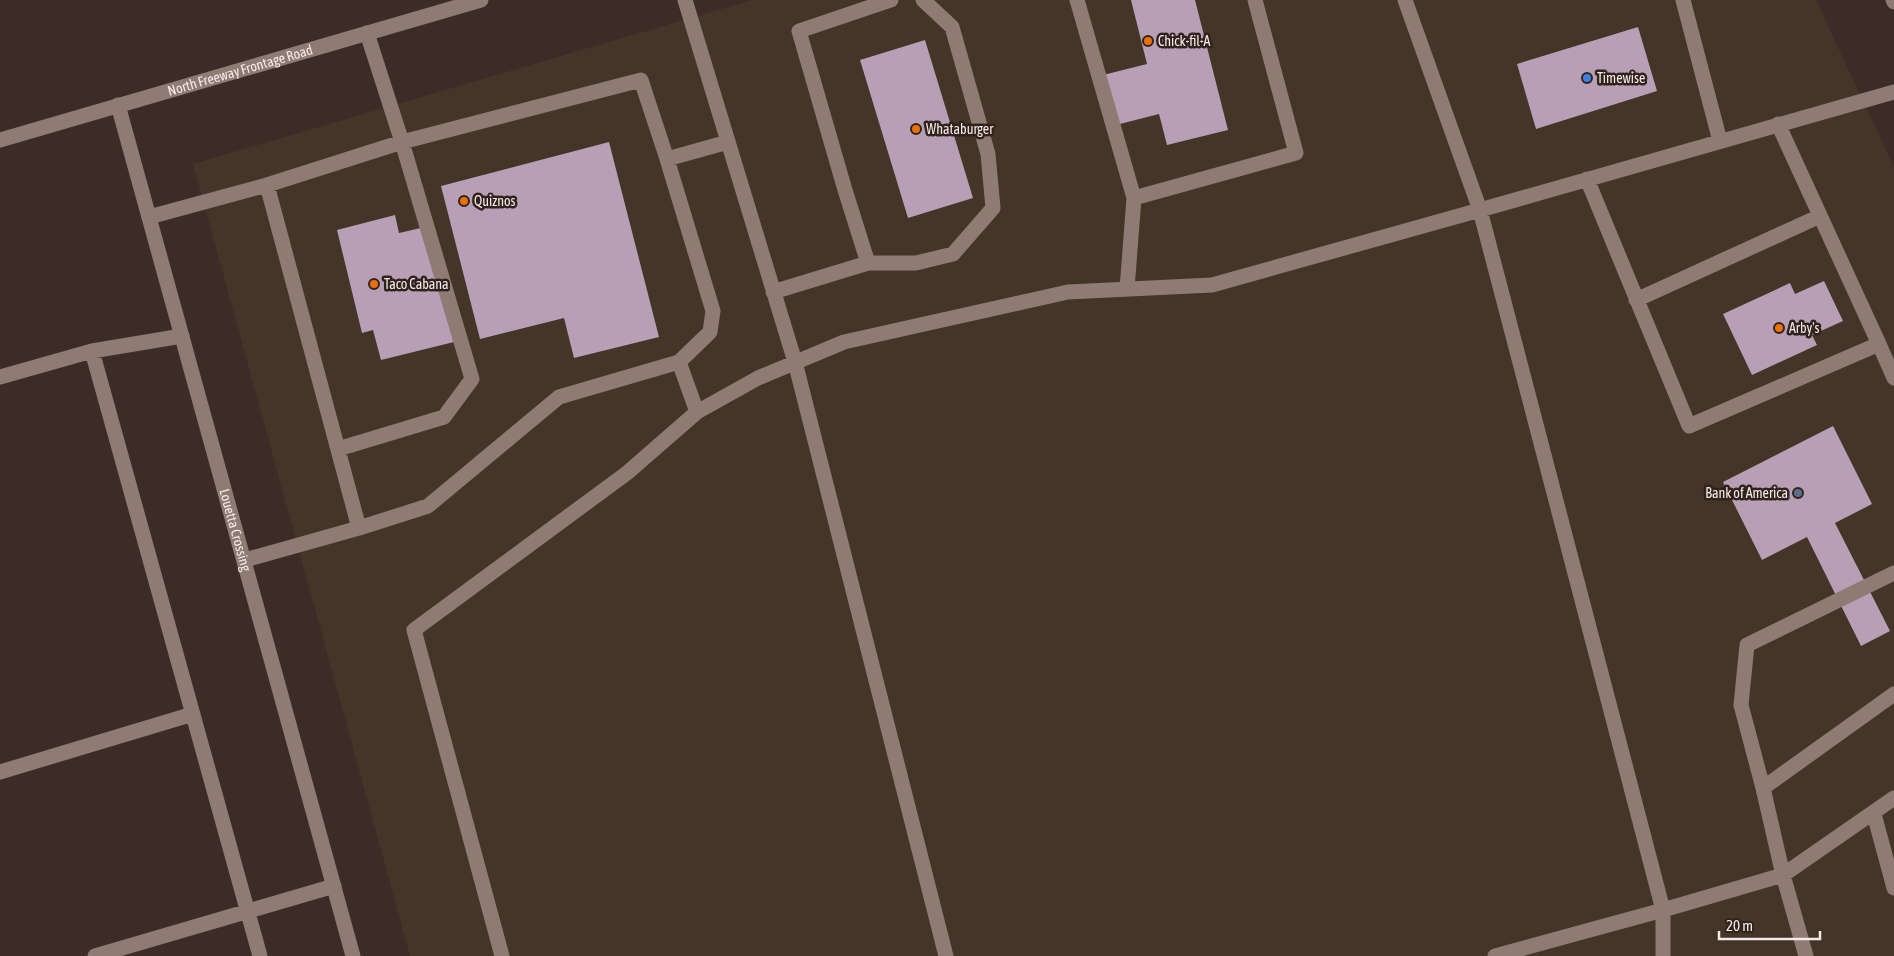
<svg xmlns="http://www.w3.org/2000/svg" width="1894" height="956" font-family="'Asap Condensed',sans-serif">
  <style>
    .commercial { fill: #433527 }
    .building { fill: #b79fb5 }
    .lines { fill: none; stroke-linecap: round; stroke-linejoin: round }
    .lane { stroke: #8e7b74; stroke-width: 15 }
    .street { stroke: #8e7b74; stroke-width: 15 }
    .secondary { stroke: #8e7b74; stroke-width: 15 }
    .food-dot { fill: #e8710a; stroke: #31221d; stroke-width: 2 }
    .shop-dot { fill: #3f7fe0; stroke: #31221d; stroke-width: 2 }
    .service-dot { fill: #5c6f8a; stroke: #31221d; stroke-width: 2 }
    .labels { text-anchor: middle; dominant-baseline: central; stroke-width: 5; stroke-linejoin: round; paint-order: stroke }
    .poi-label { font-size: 14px; fill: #f5eae7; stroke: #31221d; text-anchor: start }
    .street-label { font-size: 14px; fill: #f5eae7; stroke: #31221d }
  </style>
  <rect width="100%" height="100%" fill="#3c2c27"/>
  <path class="commercial" d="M752,0H1816L1894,167V956H410L193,164Z"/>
  <path class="building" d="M1131,0H1195L1228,130L1167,145L1159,114L1116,125L1103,75L1147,64Z
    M1638,27L1657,91L1536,129L1517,64Z
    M925,40L973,198L908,218L860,60Z
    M609,142L659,337L574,358L564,318L480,339L441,186Z
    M395,215L399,233L425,227L454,342L381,360L373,330L362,333L337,230Z
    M1824,281L1843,321L1812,335L1817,345L1752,375L1723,314L1790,283L1795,294Z
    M1833,426L1872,504L1835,523L1890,631L1861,646L1807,537L1762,560L1723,482Z"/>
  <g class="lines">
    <path class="lane" d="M685,0L795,362L946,956
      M891,0L799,31L845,190L868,263H916L953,254L993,208L988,154L952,27L923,0
      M1077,0L1134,198L1296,153L1255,0
      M1405,0L1480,210L1663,910L1783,875L1894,798
      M1683,0L1720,141
      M667,159L713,311L710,332L679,362L559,397L428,506L359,528L267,185L402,142L641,80L667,159L728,142
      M1587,179L1689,426L1879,344L1778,124
      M149,217L267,185
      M1127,289L1134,198
      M773,292L868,263
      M1636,300L1820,216
      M1879,344L1894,378
      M92,351L260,956
      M679,362L697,412
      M0,377L92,351L182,336
      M338,449L444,417L472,379L402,142L367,33
      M245,560L359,528
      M0,772L193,714
      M1763,788L1741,705L1747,645L1894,573
      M1874,814L1894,888
      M95,956L334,886
      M502,956L414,630L627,473L697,412L758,378L844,342L1068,292L1212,285L1480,210L1894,92
      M1495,956L1663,910V956
      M1806,956L1783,875L1763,788L1894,694"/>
    <path class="street" id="s1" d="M118,105L353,956"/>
    <g class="secondary">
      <path d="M1893,0L1894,2"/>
      <path id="s2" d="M0,140L481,0"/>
    </g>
  </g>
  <g class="food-dot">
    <circle cx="1148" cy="41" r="5"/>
    <circle cx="916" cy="129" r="5"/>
    <circle cx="464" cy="201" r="5"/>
    <circle cx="374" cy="284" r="5"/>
    <circle cx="1779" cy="328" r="5"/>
  </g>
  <circle class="shop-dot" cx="1587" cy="78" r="5"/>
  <circle class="service-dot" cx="1798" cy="493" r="5"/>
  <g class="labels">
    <g class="poi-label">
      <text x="1158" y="41">Chick-fil-A</text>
      <text x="1597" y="78">Timewise</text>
      <text x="926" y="129">Whataburger</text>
      <text x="474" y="201">Quiznos</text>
      <text x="384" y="284">Taco Cabana</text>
      <text x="1789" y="328">Arby's</text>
      <text x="1788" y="493" text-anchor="end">Bank of America</text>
    </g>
    <g class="street-label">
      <text stroke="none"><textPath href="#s2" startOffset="250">North Freeway Frontage Road</textPath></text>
      <text stroke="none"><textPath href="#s1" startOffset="441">Louetta Crossing</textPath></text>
    </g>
  </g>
  <path d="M1719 931v8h101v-8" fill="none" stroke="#f5eae7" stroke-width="2.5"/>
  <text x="1726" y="931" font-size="15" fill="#f5eae7" stroke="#31221d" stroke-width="4" paint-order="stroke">20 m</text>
</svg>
